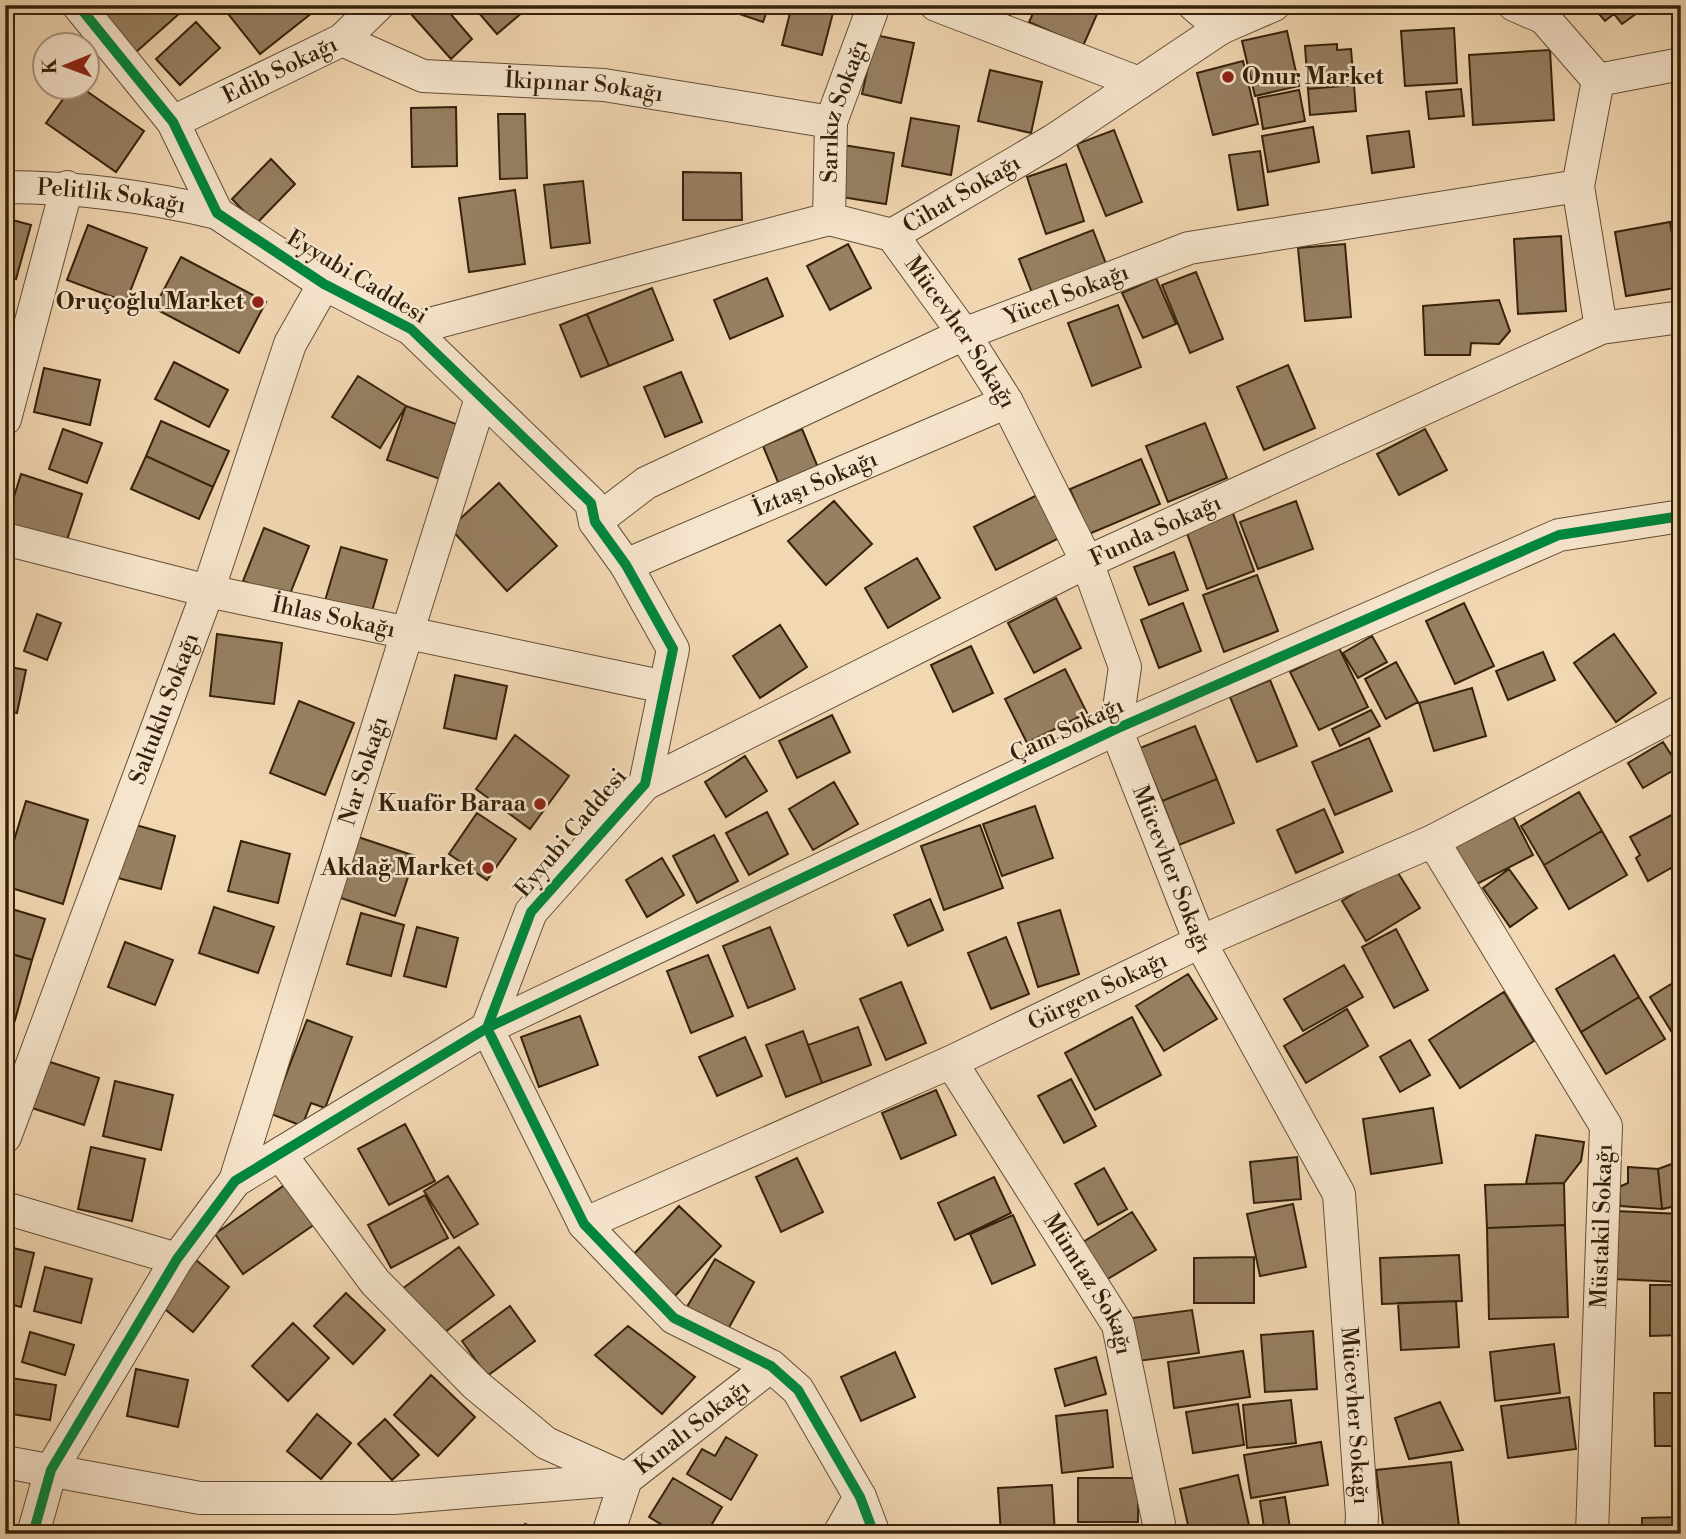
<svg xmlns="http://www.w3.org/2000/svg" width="1686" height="1539" font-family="'Libre Bodoni',serif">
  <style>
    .building { fill: #978062; stroke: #35220b; stroke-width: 2 }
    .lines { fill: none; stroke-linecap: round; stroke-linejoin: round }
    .minor-casing { stroke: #644f35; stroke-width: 34 }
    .minor { stroke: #f6e5cd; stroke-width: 32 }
    .cycleway-casing { stroke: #f6e5cd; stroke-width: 15 }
    .cycleway { stroke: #00873e; stroke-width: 10 }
    .poi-dot { fill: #8f2418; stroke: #f6e5cd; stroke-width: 2.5 }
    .labels { text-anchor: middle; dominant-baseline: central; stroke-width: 5; stroke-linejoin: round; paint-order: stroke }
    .street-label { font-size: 23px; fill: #35220b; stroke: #f6e5cd }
    .poi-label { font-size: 23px; font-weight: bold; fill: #35220b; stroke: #f6e5cd; text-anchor: end }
  </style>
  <rect width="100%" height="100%" fill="#f1d7b2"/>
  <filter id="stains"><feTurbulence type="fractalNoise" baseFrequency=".00286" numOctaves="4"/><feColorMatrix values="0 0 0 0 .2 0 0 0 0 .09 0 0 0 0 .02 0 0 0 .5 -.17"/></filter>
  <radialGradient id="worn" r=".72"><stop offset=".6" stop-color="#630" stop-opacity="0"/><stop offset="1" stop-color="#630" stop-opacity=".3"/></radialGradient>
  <path class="building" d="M110,5H189L136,52L102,13Z
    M221,5H322L260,54Z
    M420,5H443L472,39L451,59L411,14Z
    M472,5H531L497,34Z
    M713,5H769L763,22Z
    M792,5H835L822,55L782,45Z
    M977,5H1015L1008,20Z
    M1037,5H1101L1083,46L1029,22Z
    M1591,5H1647V6L1622,24L1614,14L1605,21Z
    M196,22L220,48L180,85L156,59Z
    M1454,28L1457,83L1405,86L1401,31Z
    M1287,31L1299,86L1255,96L1242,41Z
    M875,35L914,43L901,103L862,94Z
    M1337,44V50L1351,49L1354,85L1308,89L1305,46Z
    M1550,50L1554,120L1473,125L1469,55Z
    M1243,61L1258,124L1213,135L1197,73Z
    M990,70L1042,82L1031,133L978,121Z
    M1354,85L1356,111L1310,115L1308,89Z
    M71,88H82L144,131L116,172L46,123Z
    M1461,89L1464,116L1429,119L1426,92Z
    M1299,90L1305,121L1263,129L1258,98Z
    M456,107L457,166L412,167L411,108Z
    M498,114H525L527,178L500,179Z
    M911,118L959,126L951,175L902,166Z
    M1313,127L1319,162L1268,172L1262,136Z
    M1114,130L1142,202L1106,216L1077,144Z
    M1409,131L1414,167L1372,173L1367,136Z
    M843,145L894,153L886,204L835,196Z
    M1260,151L1268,205L1238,210L1229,155Z
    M271,159L295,184L256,224L232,199Z
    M1066,164L1084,221L1046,234L1027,177Z
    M683,172L741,173L742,220H683Z
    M583,181L590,243L551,248L544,185Z
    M515,190L525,264L469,272L459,198Z
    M5,218L31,225L16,279L5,276Z
    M1670,222L1681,287L1626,296L1615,232Z
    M88,225L147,248L126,302L67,280Z
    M1093,230L1108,269L1034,298L1019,259Z
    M1561,236L1566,311L1518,314L1514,239Z
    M848,244L871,288L830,310L807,266Z
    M1345,244L1351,317L1305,321L1298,248Z
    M181,257L266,302L239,353L154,308Z
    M1196,272L1223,339L1190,353L1162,285Z
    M767,278L783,316L730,339L714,300Z
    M1156,278L1176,324L1143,338L1122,293Z
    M652,288L673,340L609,366L587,314Z
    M1499,300L1510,331L1499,344L1471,343L1470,355H1425L1423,306Z
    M1118,305L1141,367L1092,386L1068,323Z
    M587,314L609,366L581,377L560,325Z
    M174,362L228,390L209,427L155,399Z
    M1288,365L1315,428L1264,450L1237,387Z
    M44,368L100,380L90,425L34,412Z
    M681,372L702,422L665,437L644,387Z
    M358,376L406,406L380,448L332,417Z
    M406,406L459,425L440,479L387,460Z
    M161,421L229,451L213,487L146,456Z
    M1205,423L1227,478L1168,502L1146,446Z
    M63,429L102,443L87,483L49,469Z
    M802,429L819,470L780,487L763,446Z
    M1425,429L1447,470L1399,495L1377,454Z
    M146,456L213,487L199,519L131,489Z
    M1141,459L1160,504L1089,534L1070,489Z
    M21,474L82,494L65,546L5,526Z
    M499,483L557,546L507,591L450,528Z
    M1037,495L1059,538L996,570L974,527Z
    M834,501L872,544L826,585L788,541Z
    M1296,501L1313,549L1258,569L1240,522Z
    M1230,505L1254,571L1207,589L1183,522Z
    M264,528L309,546L288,599L243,581Z
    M341,547L387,560L370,618L324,604Z
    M1174,552L1188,590L1149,605L1134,567Z
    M917,558L940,598L888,628L865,588Z
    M1257,575L1278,631L1224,652L1203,595Z
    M1056,598L1081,648L1034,673L1008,623Z
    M1183,603L1201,651L1159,668L1141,620Z
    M1464,603L1494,666L1455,684L1426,621Z
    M37,614L61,623L47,660L24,651Z
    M780,625L807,667L760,698L733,656Z
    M217,634L282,643L274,704L210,696Z
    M1614,634L1656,693L1616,722L1574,663Z
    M1372,636L1387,662L1358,678L1343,653Z
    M971,646L993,693L953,712L931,665Z
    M1339,648L1368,707L1319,730L1290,672Z
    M1543,652L1555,680L1508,700L1496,671Z
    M1396,662L1418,702L1386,719L1365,679Z
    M5,666L26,670L17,713L5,710Z
    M1065,669L1087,713L1027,743L1005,699Z
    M455,675L507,686L496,739L444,728Z
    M1270,680L1297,746L1257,762L1230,697Z
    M1472,688L1486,736L1434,751L1419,703Z
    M299,701L354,723L325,795L270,773Z
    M1371,710L1380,726L1340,746L1332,729Z
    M832,715L850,752L797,778L779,741Z
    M1195,726L1217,779L1162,801L1140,748Z
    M515,735L569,776L530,829L476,789Z
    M1369,738L1392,791L1335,815L1312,762Z
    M1663,742L1679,767L1643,788L1628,763Z
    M745,756L767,791L726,817L705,782Z
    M1217,779L1234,823L1179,845L1162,801Z
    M834,782L858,824L813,850L789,809Z
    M1579,792L1602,831L1544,865L1521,826Z
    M26,801L88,820L63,904L5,886V870Z
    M1035,806L1053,858L1002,876L983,824Z
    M1324,809L1343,852L1296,873L1277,830Z
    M1681,810V872L1675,875L1671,868L1648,881L1636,858L1640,855L1630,837Z
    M767,812L788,854L749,875L726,833Z
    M477,813L516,839L487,880L449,854Z
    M1512,814L1533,855L1473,886L1452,846Z
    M125,822L175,836L161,889L110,876Z
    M980,825L1003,888L944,910L921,846Z
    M1602,831L1627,875L1569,909L1544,865Z
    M714,835L738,881L697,903L673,856Z
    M358,837L415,856L395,916L338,897Z
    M241,841L290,854L278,903L228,891Z
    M662,858L684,895L647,917L626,880Z
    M1395,868L1420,908L1366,941L1342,901Z
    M1509,869L1537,908L1510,927L1483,888Z
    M930,899L943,930L908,946L894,915Z
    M5,907L45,919L32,960L5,952Z
    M214,907L274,927L258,973L199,953Z
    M1060,910L1079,974L1038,987L1018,923Z
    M361,913L404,925L391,976L347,964Z
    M417,927L458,938L446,987L404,976Z
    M770,927L795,989L748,1008L723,946Z
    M1396,929L1428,990L1394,1008L1362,947Z
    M1006,937L1029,994L991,1009L968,953Z
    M125,942L173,960L155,1005L108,987Z
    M5,952L32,960L15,1020L5,1017Z
    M708,955L733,1016L691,1033L667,971Z
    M1614,955L1639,997L1581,1032L1556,989Z
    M1344,965L1363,997L1303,1031L1284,999Z
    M1188,974L1217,1019L1164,1051L1136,1006Z
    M1681,978V1047L1650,997Z
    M901,982L926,1043L886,1060L860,999Z
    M1504,992L1534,1041L1460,1088L1429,1040Z
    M1639,997L1665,1039L1606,1074L1581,1032Z
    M1347,1009L1368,1046L1306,1083L1284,1046Z
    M580,1016L598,1065L539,1087L521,1037Z
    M5,1017L15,1020L5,1051Z
    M1132,1017L1161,1075L1095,1110L1065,1053Z
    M307,1020L352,1037L325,1108L311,1103L302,1126L271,1114Z
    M858,1027L871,1065L822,1083L808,1045Z
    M803,1031L822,1083L786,1097L766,1045Z
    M745,1037L762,1076L717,1096L699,1057Z
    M1410,1040L1430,1075L1400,1092L1380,1057Z
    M41,1059L99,1078L84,1125L26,1106Z
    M1071,1079L1096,1126L1064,1143L1038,1096Z
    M115,1081L173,1095L161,1150L103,1136Z
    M936,1090L956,1135L901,1159L882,1113Z
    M1433,1108L1442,1163L1371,1174L1363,1119Z
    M405,1124L435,1181L389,1205L358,1149Z
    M1536,1135L1584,1142L1581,1161L1564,1183L1526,1184Z
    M91,1147L145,1159L132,1221L78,1209Z
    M1297,1157L1301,1199L1254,1203L1250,1162Z
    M797,1158L823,1212L781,1232L756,1177Z
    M1680,1161L1681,1205L1662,1209L1658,1169Z
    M1628,1167L1658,1169L1662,1209L1620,1206L1619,1187L1628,1183Z
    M1104,1168L1127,1209L1098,1225L1075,1184Z
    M448,1176L478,1224L454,1238L424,1191Z
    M994,1177L1011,1213L955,1240L938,1203Z
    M1564,1183L1565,1225L1487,1228L1485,1185Z
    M286,1184L315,1224L243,1274L215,1234Z
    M425,1195L448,1238L391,1268L368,1225Z
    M1293,1204L1306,1267L1260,1276L1247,1214Z
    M679,1206L721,1246L674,1297L631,1257Z
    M1615,1211L1681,1214V1282L1612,1279Z
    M1132,1212L1156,1250L1101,1283L1078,1245Z
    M1013,1215L1035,1265L992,1284L970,1234Z
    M1565,1225L1568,1317L1489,1319L1487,1228Z
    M5,1246L34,1253L21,1307L5,1303Z
    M459,1247L494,1295L437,1338L402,1289Z
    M1459,1255L1462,1301L1382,1304L1380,1258Z
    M191,1256L229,1287L193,1332L155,1301Z
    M1254,1257V1303H1194V1258Z
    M715,1259L754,1282L727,1331L687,1307Z
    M45,1267L92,1279L81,1323L34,1311Z
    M1650,1285H1681V1335L1650,1336Z
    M346,1293L385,1330L353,1364L314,1326Z
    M1456,1301L1459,1347L1401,1350L1398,1303Z
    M510,1306L535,1341L487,1376L462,1341Z
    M1192,1310L1199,1353L1138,1361L1132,1318Z
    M293,1323L329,1358L288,1401L252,1366Z
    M628,1326L695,1377L662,1414L595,1355Z
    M1313,1331L1317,1389L1265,1392L1261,1335Z
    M30,1332L74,1345L65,1375L22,1362Z
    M1554,1344L1560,1393L1495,1401L1490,1352Z
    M1243,1351L1250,1397L1174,1408L1168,1362Z
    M895,1352L915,1397L861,1421L841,1377Z
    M1096,1357L1106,1394L1065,1406L1055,1369Z
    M136,1369L188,1380L178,1427L127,1416Z
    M431,1375L475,1417L438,1456L394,1415Z
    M5,1377L56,1385L50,1420L5,1413Z
    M1654,1393H1681V1446H1655Z
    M1569,1397L1576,1449L1508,1458L1501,1406Z
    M1291,1400L1296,1443L1247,1448L1243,1405Z
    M1440,1402L1463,1450L1409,1459L1395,1418Z
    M1238,1404L1244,1445L1193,1453L1186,1412Z
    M1107,1410L1113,1467L1062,1473L1056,1416Z
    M317,1414L351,1443L321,1479L287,1451Z
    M385,1419L419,1455L392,1480L358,1444Z
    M726,1437L757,1455L731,1500L687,1474L702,1449L715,1456Z
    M1321,1442L1328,1485L1251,1498L1244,1455Z
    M1451,1462L1460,1534H1384L1376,1470Z
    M1238,1475L1251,1534H1190L1180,1489Z
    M673,1478L722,1507L706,1534H677L649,1517Z
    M1078,1478H1138V1522H1078Z
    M1052,1485L1055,1533L1001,1534L998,1488Z
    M1285,1497L1291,1534H1265L1260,1501Z
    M1681,1517V1534H1642V1518Z
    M525,1524L553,1534H521Z
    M65,1528L99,1534H65Z
    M975,1528V1534H937V1529Z
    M1134,1530V1534H1077V1532Z"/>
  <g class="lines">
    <defs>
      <g id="minor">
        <path d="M78,5L173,122L217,213L324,284L411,329L591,503L595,522L626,565L673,649L645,784L531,912L487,1028L584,1224L674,1318L771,1366L798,1390L860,1497L874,1534"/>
        <path d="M936,5L1139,83"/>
        <path d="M1194,5L1221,28"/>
        <path d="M1514,5L1544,18L1598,80L1681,64"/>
        <path id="s1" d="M342,40L423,76L604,85L831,122"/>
        <path d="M1598,80L1578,186L1601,328"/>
        <path id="s2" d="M173,122L342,40L378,5"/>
        <path id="s3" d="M5,187C78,187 146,196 217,213"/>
        <path id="s4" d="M829,219L831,122L874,5"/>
        <path id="s5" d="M892,235L964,334L1007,402L1087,562L1125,667L1116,729L1200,942L1339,1194L1362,1515L1361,1534"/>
        <path id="s6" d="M411,329L829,219L892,235L1054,140L1221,28L1274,5"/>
        <path d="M5,419L67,187"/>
        <path id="s7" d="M595,522L646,483L964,334L1189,248L1578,186"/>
        <path id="s8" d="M5,539L208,591L665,687"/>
        <path id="s9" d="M626,565L1007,402"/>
        <path id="s10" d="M645,784L1087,562L1601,328L1681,317"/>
        <path d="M1433,841L1606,1126L1592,1534"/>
        <path id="s11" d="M951,1062L1118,1325L1161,1534"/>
        <path id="s12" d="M5,1137L208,591L290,344L324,284"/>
        <path id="s13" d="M235,1181L481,398"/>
        <path d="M5,1208L177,1259"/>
        <path id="s14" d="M584,1224L951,1062L1200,942L1433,841L1681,711"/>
        <path d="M5,1462L200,1498H394L626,1479L546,1443L476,1385L375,1282L280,1154"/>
        <path d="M33,1534L51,1470L177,1259L235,1181L487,1028L1116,729L1559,535L1681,516"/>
        <path id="s15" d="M608,1534L626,1479L771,1366"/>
        <path d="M839,1534L860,1497"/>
      </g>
    </defs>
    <use href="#minor" class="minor-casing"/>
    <use href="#minor" class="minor"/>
    <defs>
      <path id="cycleway" d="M78,5L173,122L217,213L324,284L411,329L591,503L595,522L626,565L673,649L645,784L531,912L487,1028L584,1224L674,1318L771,1366L798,1390L860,1497L874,1534
        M33,1534L51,1470L177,1259L235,1181L487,1028L1116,729L1559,535L1681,516"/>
    </defs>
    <use href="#cycleway" class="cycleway-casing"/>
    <use href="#cycleway" class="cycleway"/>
  </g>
  <g class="poi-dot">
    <circle cx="1228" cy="77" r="7"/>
    <circle cx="258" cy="302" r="7"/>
    <circle cx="540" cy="804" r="7"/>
    <circle cx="488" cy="868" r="7"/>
  </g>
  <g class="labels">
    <g class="street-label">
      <text stroke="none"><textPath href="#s2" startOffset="119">Edib Sokağı</textPath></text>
      <text stroke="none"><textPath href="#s1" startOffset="250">İkipınar Sokağı</textPath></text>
      <text stroke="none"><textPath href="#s4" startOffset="110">Sarıkız Sokağı</textPath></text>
      <text stroke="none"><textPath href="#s6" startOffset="578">Cihat Sokağı</textPath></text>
      <text stroke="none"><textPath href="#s3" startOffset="107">Pelitlik Sokağı</textPath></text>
      <text transform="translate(357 277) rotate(31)">Eyyubi Caddesi</text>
      <text stroke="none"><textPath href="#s7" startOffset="525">Yücel Sokağı</textPath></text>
      <text stroke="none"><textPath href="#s5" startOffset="119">Mücevher Sokağı</textPath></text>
      <text stroke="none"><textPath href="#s9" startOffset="206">İztaşı Sokağı</textPath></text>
      <text stroke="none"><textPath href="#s10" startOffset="570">Funda Sokağı</textPath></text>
      <text stroke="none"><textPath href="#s8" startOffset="338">İhlas Sokağı</textPath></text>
      <text stroke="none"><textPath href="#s12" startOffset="457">Saltuklu Sokağı</textPath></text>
      <text transform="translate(1067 730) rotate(-25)">Çam Sokağı</text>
      <text stroke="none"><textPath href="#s13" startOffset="430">Nar Sokağı</textPath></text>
      <text transform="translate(571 833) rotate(-50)">Eyyubi Caddesi</text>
      <text stroke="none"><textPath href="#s5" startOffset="707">Mücevher Sokağı</textPath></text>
      <text stroke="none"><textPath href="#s14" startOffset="564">Gürgen Sokağı</textPath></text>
      <text transform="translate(1602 1226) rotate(-88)">Müstakil Sokağı</text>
      <text stroke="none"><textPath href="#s11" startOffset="262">Mümtaz Sokağı</textPath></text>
      <text stroke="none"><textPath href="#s5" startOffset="1295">Mücevher Sokağı</textPath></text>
      <text stroke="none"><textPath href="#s15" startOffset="142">Kınalı Sokağı</textPath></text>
    </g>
    <g class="poi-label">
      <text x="1242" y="77" text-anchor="start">Onur Market</text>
      <text x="244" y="302">Oruçoğlu Market</text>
      <text x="526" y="804">Kuaför Baraa</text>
      <text x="474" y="868">Akdağ Market</text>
    </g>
  </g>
  <rect width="1686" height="1539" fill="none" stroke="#f1d7b2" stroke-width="28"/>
  <rect x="7" y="7" width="1672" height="1525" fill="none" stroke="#35220b" stroke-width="3.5"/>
  <rect x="14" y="14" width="1658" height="1511" fill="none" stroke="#35220b" stroke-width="2"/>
  <g transform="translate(66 66) rotate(269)"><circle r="33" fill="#f6e5cd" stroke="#a9977f" stroke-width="2"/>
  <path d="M0-5L12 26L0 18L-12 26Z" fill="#8f2418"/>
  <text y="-10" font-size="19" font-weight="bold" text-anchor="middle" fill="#35220b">K</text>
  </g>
  <rect width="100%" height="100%" filter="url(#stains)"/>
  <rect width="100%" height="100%" fill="url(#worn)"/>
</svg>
